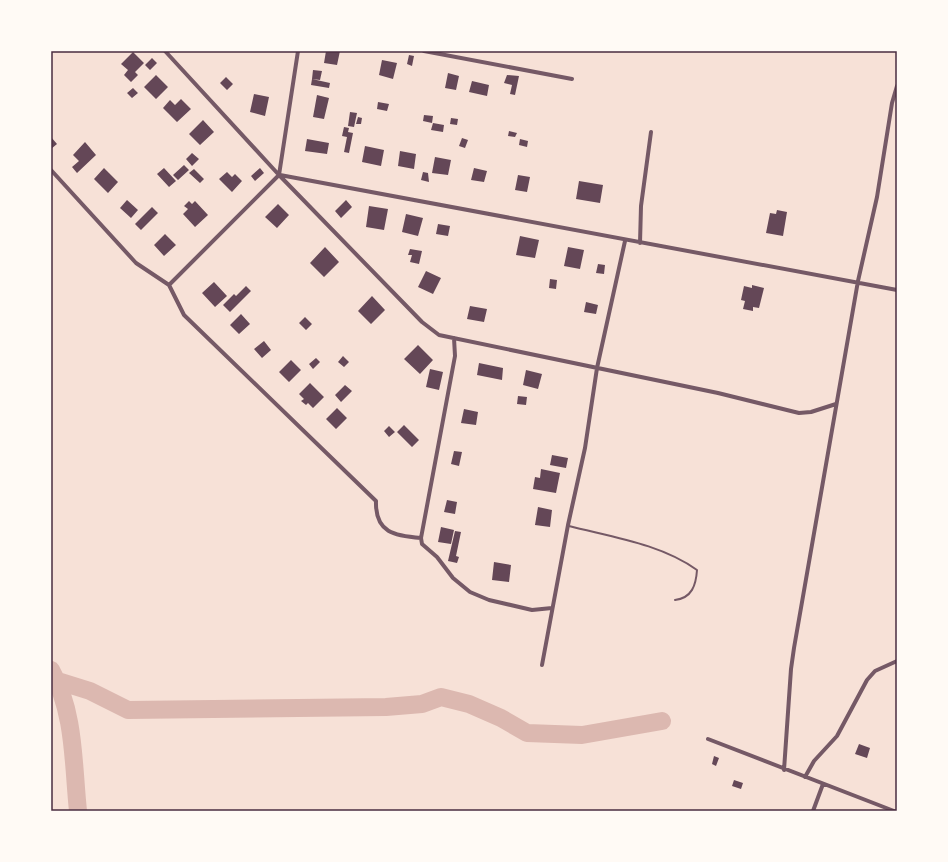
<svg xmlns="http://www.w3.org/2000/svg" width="948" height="862" font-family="Overpass,sans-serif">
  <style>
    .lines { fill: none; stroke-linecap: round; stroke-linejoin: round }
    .river { stroke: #dcb8b0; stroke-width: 18 }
    .building { fill: #644757 }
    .service { stroke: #755966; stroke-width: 2 }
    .minor { stroke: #755966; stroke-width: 4 }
    .neatline { fill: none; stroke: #4a2c40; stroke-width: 1.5 }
  </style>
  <rect width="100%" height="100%" fill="#f7e1d7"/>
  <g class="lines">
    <path class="river" d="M51,670C75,712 73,764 78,811
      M58,681L90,691L128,710L386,707L422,704L441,697L469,704L501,718L527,733L582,735L662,721"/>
  </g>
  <path class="building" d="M326,51H340L337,65L324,63Z
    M133,52L144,63L135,72L138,75L131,82L124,75L128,70L121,64Z
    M409,55L414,56L412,66L407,64Z
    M152,58L157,63L150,70L145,65Z
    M382,60L397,63L393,79L379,75Z
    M313,70L322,71L320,80L312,79Z
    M448,73L459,76L456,90L445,88Z
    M156,75L168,87L156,99L144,87Z
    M507,75L519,76L515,95L510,94L512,85L504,83Z
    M226,77L233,84L227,90L220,83Z
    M312,79L330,83L329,88L311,85Z
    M472,81L489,85L487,96L469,92Z
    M133,88L138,93L132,98L127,93Z
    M254,94L269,97L265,116L250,112Z
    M317,95L329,98L324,119L313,117Z
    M181,99L191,109L177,122L163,108L170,100L175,105Z
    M378,102L389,104L387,111L377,109Z
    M350,112L357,113L354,127L348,126Z
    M424,115L433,116L432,123L423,121Z
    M358,117L362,118L361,124H356Z
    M451,118L458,119L457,125L450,124Z
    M203,120L214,132L200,145L189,134Z
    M433,123L444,125L443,132L431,130Z
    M344,127L349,128L348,132L353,133L349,153L344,152L347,137L342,136Z
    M509,131L517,133L515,137L508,136Z
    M51,137L57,144L51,149Z
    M462,138L468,140L465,148L459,146Z
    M307,139L329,143L327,154L305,151Z
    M520,139L528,141L527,147L519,145Z
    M85,142L96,155L77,173L72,167L79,161L73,155Z
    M365,146L384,150L381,166L362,162Z
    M400,151L416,154L414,169L398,166Z
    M192,153L199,159L192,166L186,159Z
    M435,157L451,160L448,175L432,173Z
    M184,165L189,170L178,180L173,175Z
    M104,168L118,182L108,193L94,179Z
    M164,168L176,181L169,187L157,174Z
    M260,168L264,173L255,181L251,176Z
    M474,168L487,171L484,182L471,180Z
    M194,169L204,179L200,183L189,173Z
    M227,172L232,177L235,174L242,181L232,192L219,179Z
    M423,172L428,173L429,182L421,180Z
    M518,175L530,177L527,192L515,190Z
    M579,181L603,185L600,203L576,199Z
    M127,200L138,210L131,218L120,208Z
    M346,200L352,207L341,218L335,211Z
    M189,201L192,204L195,201L208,215L195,227L183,214L188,209L184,206Z
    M278,204L289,215L277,228L265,217Z
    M369,206L388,209L384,230L366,227Z
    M152,207L158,213L141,230L135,224Z
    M777,210L787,212L783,236L766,233L770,213L776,214Z
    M406,214L423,218L418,236L402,232Z
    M438,224L450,226L448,236L436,234Z
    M165,234L176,245L164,256L154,245Z
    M520,236L539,240L535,258L516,255Z
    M325,247L339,262L324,277L310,263Z
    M568,247L584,250L580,269L564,266Z
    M410,249L422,251L419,264L410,262L412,255H408Z
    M598,264L605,265L604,274L596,273Z
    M426,271L441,278L433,294L418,287Z
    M550,279L557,280L556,289L549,288Z
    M214,282L227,296L215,307L202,293Z
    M752,285L764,288L759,308L753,307V311L743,309L745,301L741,300L744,286L752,288Z
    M246,286L251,291L230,312L223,305L234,294L236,296Z
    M372,296L385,310L371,324L358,311Z
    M586,302L598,305L596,314L584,312Z
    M470,306L487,309L484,322L467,319Z
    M241,314L250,324L239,334L230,325Z
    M305,317L312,324L306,330L299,323Z
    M264,341L271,350L262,358L254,349Z
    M418,345L433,360L420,374L404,359Z
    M343,356L349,362L344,367L338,362Z
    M316,358L320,362L313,369L309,364Z
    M291,360L301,370L289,382L279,372Z
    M479,363L503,368L502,380L477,375Z
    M430,369L443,372L439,390L426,387Z
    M526,370L542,374L538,389L523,385Z
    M310,383L324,397L313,408L308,403L306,405L301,401L304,399L299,394Z
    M345,385L352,391L341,402L335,395Z
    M518,396L527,397L526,405L517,404Z
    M337,408L347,418L336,429L326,419Z
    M464,409L478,412L476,425L461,423Z
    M404,425L419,440L412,447L397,432Z
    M389,426L395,432L389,437L384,431Z
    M454,451L462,452L459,466L451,464Z
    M552,455L568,458L566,468L550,465Z
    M541,469L560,473L556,493L533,489L535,477L540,478Z
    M447,500L457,502L455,514L444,512Z
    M538,507L552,510L550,527L535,525Z
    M441,527L454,530L451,544L438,542Z
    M455,531L461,532L456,556L459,557L457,563L448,561Z
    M494,562L511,565L509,582L492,580Z
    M859,744L870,748L867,758L855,754Z
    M714,756L719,758L716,766L712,764Z
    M734,780L743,783L741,789L732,786Z"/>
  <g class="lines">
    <path class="service" d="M569,526C612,537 661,544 697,570C696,585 692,598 675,600"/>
    <path class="minor" d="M165,51L279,175L422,322L439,335L718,393L799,413L811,412L836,404
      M424,51L572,79
      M51,170L136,263L169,285L184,315L376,501C375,533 395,536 421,538
      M280,175L897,290
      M640,243L641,206L651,132
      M169,285L279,175L298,51
      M454,338L455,356L421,538L422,544L437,557L453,578L470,592L489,600L532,610L552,608
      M542,665L568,525L585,448L597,368L625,241
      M708,739L894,811
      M784,770L791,669L794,648L858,281L877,197L892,103L897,86
      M805,777L814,761L837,736L867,680L875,671L897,661
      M813,811L823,784"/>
  </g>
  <rect width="948" height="862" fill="none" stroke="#fffaf5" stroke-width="104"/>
  <rect x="52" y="52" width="844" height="758" class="neatline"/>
</svg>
